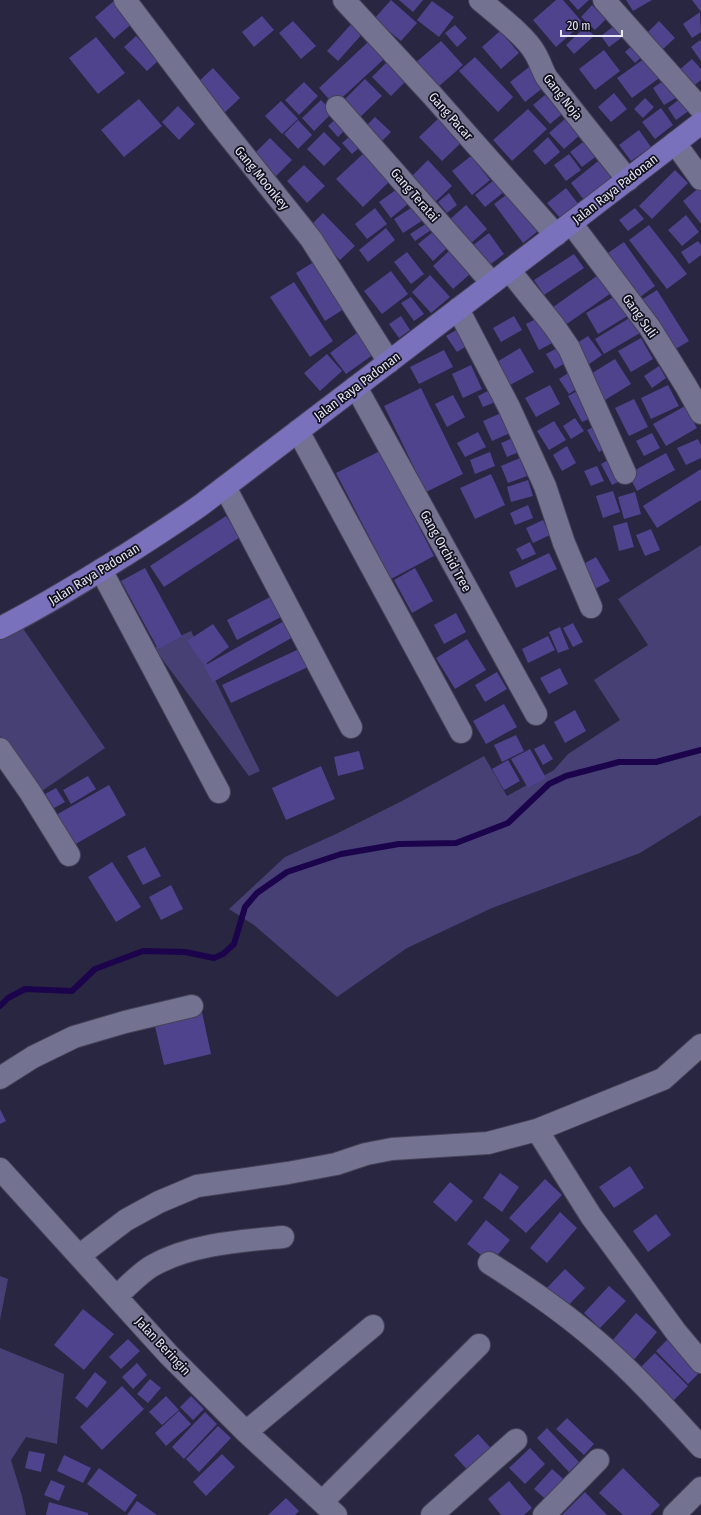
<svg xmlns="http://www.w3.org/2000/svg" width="701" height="1515" font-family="'Fira Sans Condensed',sans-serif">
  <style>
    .green { fill: #474075 }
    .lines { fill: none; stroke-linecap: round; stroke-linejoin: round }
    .stream { stroke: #1c044d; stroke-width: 6 }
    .building { fill: #4f438e }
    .minor-casing { stroke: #454258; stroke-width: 24 }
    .major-casing { stroke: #454258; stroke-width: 24 }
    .minor { stroke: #737291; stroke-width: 22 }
    .major { stroke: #7a71bc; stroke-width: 22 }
    .labels { text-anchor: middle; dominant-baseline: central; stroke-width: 3.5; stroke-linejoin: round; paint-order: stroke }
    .street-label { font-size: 13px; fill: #e5e5f6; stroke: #12111d }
  </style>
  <rect width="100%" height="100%" fill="#292641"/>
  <path class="green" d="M701,545V815L640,853L492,908L407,948L337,997L254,925L229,909L285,857L336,834L402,801L484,756L507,796L554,770L568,754L620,720L594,680L648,645L618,599Z
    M11,611L105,748L36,795L0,736V619Z
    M191,631L260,771L249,776L154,648Z
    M0,1276L8,1279L0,1320Z
    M0,1348L64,1374L57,1444L26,1437L11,1460L22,1496L26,1515H0Z"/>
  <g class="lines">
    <path class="stream" d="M0,1006L8,998L25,989L72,991L95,969L143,951L185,952L214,958L223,954L234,944L245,907L257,893L287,872L341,854L399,844L456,843L508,823L549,784L566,776L619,762H656L701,750"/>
  </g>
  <path class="building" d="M115,0L134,22L114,39L95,17Z
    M391,0L417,23L401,41L374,19Z
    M399,0H423L413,12Z
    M556,0H563L583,23L556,47L533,20Z
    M569,0H589L578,10Z
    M626,0H652L633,11Z
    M692,0H701V12Z
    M432,1L454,17L439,37L417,20Z
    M592,5L606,19L595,30L581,17Z
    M700,12L701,32L692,38L683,24Z
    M262,16L274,30L254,47L242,32Z
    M293,21L316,46L301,59L279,33Z
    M659,21L675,38L663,49L647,33Z
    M353,22L364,32L338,61L327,51Z
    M619,22L628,33L609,47L601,36Z
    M455,25L467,38L457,47L445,33Z
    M586,26L594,36L574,54L566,45Z
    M500,31L519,53L501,69L482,47Z
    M136,36L159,60L147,71L124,47Z
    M96,37L125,73L98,94L69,58Z
    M700,40L701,42V61L691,47Z
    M441,41L463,65L437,88L415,63Z
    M368,42L384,59L334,105L319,88Z
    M636,42L646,53L635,63L625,52Z
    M604,50L620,71L595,90L579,69Z
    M393,56L412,75L391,96L372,77Z
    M648,56L662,76L632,98L617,78Z
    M475,57L513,97L498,112L459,71Z
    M692,59L701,69V80L691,88L678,71Z
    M529,67L544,87L525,102L510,82Z
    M213,68L240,98L221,116L194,86Z
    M667,78L679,96L664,105L653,88Z
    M365,79L382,96L356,121L339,105Z
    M304,82L318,96L299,115L285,100Z
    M614,93L627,109L611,122L598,107Z
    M545,95L562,114L550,124L533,105Z
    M645,98L654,107L643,118L634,109Z
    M681,98L690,110L676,120L668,108Z
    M139,99L162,126L124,157L101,130Z
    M321,100L333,112L314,131L302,118Z
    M281,101L298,119L282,134L265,116Z
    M178,106L195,124L179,140L162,122Z
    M661,108L673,125L655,139L642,122Z
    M528,109L547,129L512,161L493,140Z
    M340,115L350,125L338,137L328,126Z
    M441,116L464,140L442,161L419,137Z
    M375,117L391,132L378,145L363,129Z
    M566,118L581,134L564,149L549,133Z
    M298,120L312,135L298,149L284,134Z
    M639,130L651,147L631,161L619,145Z
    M324,132L341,149L324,166L307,149Z
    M349,137L360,147L352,154L342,143Z
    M548,137L560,152L545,165L533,151Z
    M270,138L292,160L275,177L253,155Z
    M587,139L598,155L582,167L570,152Z
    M364,153L390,181L363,207L336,179Z
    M569,154L581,170L566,181L554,165Z
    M471,156L490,180L472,195L452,171Z
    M602,158L616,175L584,200L571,183Z
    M428,160L452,186L434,203L410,178Z
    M304,165L325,186L307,203L287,181Z
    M675,170L688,183L652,219L639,206Z
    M499,176L509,188L485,207L475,195Z
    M701,186V224L683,201Z
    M566,188L579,205L561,219L547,203Z
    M397,189L408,204L391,218L379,202Z
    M510,192L538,231L523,243L494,204Z
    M449,193L457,205L447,213L438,202Z
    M466,205L487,229L469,245L448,221Z
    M414,206L423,220L403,233L394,219Z
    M375,208L387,224L367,239L355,224Z
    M635,208L644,219L628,231L619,220Z
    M323,213L355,246L340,260L308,228Z
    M686,215L699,232L682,246L668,230Z
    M427,223L431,230L415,241L410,234Z
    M649,225L687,274L667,289L629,240Z
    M386,228L395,240L368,262L359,250Z
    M434,231L448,247L433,261L418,244Z
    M489,233L504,254L483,270L468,249Z
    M698,241L701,245V255L689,264L681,252Z
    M624,242L655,286L636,300L605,255Z
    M449,251L470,274L453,289L433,266Z
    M407,252L424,274L411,284L394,262Z
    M574,254L584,268L544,295L534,280Z
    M317,260L347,307L325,321L296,273Z
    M391,271L408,294L382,314L364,291Z
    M601,273L614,291L561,328L549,310Z
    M430,275L450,297L431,313L412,292Z
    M294,282L333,341L310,357L270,297Z
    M657,290L689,341L669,353L638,302Z
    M617,295L629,315L598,334L586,313Z
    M411,297L424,314L414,321L401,303Z
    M401,316L410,330L399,338L389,324Z
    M514,316L522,330L501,342L493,328Z
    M542,316L556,341L539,350L526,324Z
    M631,317L640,333L604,354L595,339Z
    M458,329L468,345L457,352L446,336Z
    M358,332L374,354L346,374L330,353Z
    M588,336L602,355L585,367L571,347Z
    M641,338L653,359L631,372L618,351Z
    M561,346L569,361L555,369L546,354Z
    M520,348L534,372L510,385L497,362Z
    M444,350L453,367L419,384L410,367Z
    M327,354L342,371L320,391L304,373Z
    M615,359L631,384L605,400L589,375Z
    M471,365L482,389L463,398L452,374Z
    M659,366L666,378L652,388L644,376Z
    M571,371L581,386L569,394L559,379Z
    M550,385L560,404L536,417L525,398Z
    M668,385L679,406L651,419L641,398Z
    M421,388L463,474L426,492L384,406Z
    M494,388L500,400L483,407L478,396Z
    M581,389L595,416L582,422L568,396Z
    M453,395L465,417L447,427L435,404Z
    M634,399L648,427L629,436L615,408Z
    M685,406L697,428L666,446L653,424Z
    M501,413L510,433L492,441L483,421Z
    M575,418L584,431L571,439L563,426Z
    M554,421L566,440L549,450L537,431Z
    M600,424L611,445L599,452L587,430Z
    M478,432L486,447L465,457L457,443Z
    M652,433L660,448L644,456L636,441Z
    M513,438L519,452L507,457L501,443Z
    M698,439L701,445V458L686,465L677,448Z
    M567,446L576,463L562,471L553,455Z
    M380,451L434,556L391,579L336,473Z
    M490,452L495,466L475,474L470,460Z
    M666,453L675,470L637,491L628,474Z
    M520,458L527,476L508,483L501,466Z
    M612,458L624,479L612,485L601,464Z
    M597,466L604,481L591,486L584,471Z
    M701,469V500L657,528L643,506Z
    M491,474L505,505L475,519L460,488Z
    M528,480L533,496L511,502L507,487Z
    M613,491L620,512L603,518L596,496Z
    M635,492L641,514L624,519L618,497Z
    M528,505L533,518L515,525L510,513Z
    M226,516L240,537L164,587L150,566Z
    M543,520L550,535L533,543L526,528Z
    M627,522L634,547L619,551L613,526Z
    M651,529L660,550L645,556L636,535Z
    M530,542L536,554L522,560L516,549Z
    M549,553L557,569L516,588L509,572Z
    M596,557L610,581L593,590L580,566Z
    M145,568L182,636L158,649L121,581Z
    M415,568L433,601L412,613L394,580Z
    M270,597L281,617L237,640L227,620Z
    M456,613L466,632L444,644L434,625Z
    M286,620L295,636L213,682L204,666Z
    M573,623L583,642L573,647L563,628Z
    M213,624L229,647L204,665L187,641Z
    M560,627L569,649L558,653L549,632Z
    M548,636L555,650L528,663L522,649Z
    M467,639L486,670L455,689L436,658Z
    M299,649L308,667L231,703L222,685Z
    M560,668L568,684L549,694L540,678Z
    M497,672L507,689L485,702L475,685Z
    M504,704L517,727L486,744L473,721Z
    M575,710L586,731L565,743L554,722Z
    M516,735L524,751L502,762L494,745Z
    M544,744L553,759L543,765L534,749Z
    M530,749L546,778L528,788L511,759Z
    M359,751L364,769L338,776L334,757Z
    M508,760L520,781L504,790L492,769Z
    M321,766L335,799L286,820L272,788Z
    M88,776L96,789L71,804L63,790Z
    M109,785L126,815L74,845L56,815Z
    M56,788L65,802L54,808L45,794Z
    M145,847L161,876L143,885L127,856Z
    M112,862L141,907L116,922L88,877Z
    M171,885L183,909L161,920L149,897Z
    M202,1012L211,1054L164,1065L154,1022Z
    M0,1109L6,1121L0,1124Z
    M630,1166L644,1188L614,1208L599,1187Z
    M500,1173L519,1187L502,1212L483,1198Z
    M545,1179L562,1195L526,1233L509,1218Z
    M450,1182L473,1201L456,1222L433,1202Z
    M560,1212L577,1228L547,1263L530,1248Z
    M656,1214L671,1235L648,1252L633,1231Z
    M486,1220L510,1240L491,1263L467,1244Z
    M565,1269L585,1288L563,1311L543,1292Z
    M609,1286L626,1301L600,1328L584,1313Z
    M83,1309L114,1334L84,1370L54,1345Z
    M636,1313L657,1332L633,1361L611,1342Z
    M671,1336L701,1371L688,1384L656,1351Z
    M128,1339L140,1351L121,1369L109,1357Z
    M655,1353L688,1386L670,1404L637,1371Z
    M137,1363L147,1375L133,1389L122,1377Z
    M95,1372L107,1382L87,1408L75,1398Z
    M150,1379L161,1388L148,1403L137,1394Z
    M122,1386L144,1409L102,1450L80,1427Z
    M166,1396L179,1410L162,1425L149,1412Z
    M191,1396L204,1409L193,1420L180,1407Z
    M179,1411L191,1424L166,1446L155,1433Z
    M205,1412L217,1424L184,1459L172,1447Z
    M567,1418L594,1444L584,1455L556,1429Z
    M218,1426L231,1438L199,1472L186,1459Z
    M547,1428L579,1462L569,1472L537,1438Z
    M478,1434L496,1454L472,1475L454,1455Z
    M530,1448L545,1464L525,1484L509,1468Z
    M29,1451L45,1454L41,1472L25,1468Z
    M222,1454L235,1467L206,1496L193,1482Z
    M64,1455L91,1468L83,1483L57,1471Z
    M99,1468L137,1495L125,1512L87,1484Z
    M623,1468L660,1505L650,1515H623L599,1493Z
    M552,1469L568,1483L550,1503L534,1489Z
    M51,1480L65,1486L59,1501L44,1495Z
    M509,1481L532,1508L524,1515H501L488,1499Z
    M585,1492L607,1515H562Z
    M286,1498L299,1511L295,1515H268Z
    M137,1501L157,1515H127Z
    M49,1502L88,1513V1515H46Z"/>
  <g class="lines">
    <defs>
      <path id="minor" d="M125,0L219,124L311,239L389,362
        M344,0L432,95L556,235
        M480,0C495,13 526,36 535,53C540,61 542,70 547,78L628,180
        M604,0L701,109
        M337,107L492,283
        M675,143L701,179
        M571,223L650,328L686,386L701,413
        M509,270L554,326L569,348L625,473
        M458,309L509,407L545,486L564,543L591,607
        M356,387L536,714
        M298,431L461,732
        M225,487L351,727
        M101,570L219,792
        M0,749L30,792L69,855
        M0,1078L33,1057L74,1037L125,1022L192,1006
        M537,1130L591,1216L676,1332L701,1362
        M0,1169L169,1355L246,1432L336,1515
        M80,1255L126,1220L159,1202L197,1186L288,1173L336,1164L366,1154L392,1149L488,1143L537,1130L663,1079L701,1045
        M489,1263C527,1287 565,1313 599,1343C636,1375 668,1411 701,1447
        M117,1296C127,1287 140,1273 152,1266C190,1244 240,1241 283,1237
        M246,1432L373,1326
        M322,1502L479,1345
        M432,1515L516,1440
        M544,1515L598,1460
        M674,1515L701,1488"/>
      <path id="major" d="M0,628C44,606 85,580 127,554C152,538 177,522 201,505L571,223L701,123"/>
    </defs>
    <use href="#minor" class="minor-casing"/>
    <use href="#major" class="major-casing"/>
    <use href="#minor" class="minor"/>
    <use href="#major" class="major"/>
  </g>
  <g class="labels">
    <g class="street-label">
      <text transform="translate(563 97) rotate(52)">Gang Noja</text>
      <text transform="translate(451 116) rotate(48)">Gang Pacar</text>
      <text transform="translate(262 178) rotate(51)">Gang Moonkey</text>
      <text transform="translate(615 189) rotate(-38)">Jalan Raya Padonan</text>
      <text transform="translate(415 195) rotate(49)">Gang Teratai</text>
      <text transform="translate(640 316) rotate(55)">Gang Suli</text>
      <text transform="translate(357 386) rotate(-37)">Jalan Raya Padonan</text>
      <text transform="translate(446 551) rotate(61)">Gang Orchid Tree</text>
      <text transform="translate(94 574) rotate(-32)">Jalan Raya Padonan</text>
      <text transform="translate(163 1346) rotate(47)">Jalan Beringin</text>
    </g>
  </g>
  <path d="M561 30v6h61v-6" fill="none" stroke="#e5e5f6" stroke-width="2"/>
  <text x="567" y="30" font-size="12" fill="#e5e5f6" stroke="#12111d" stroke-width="3" paint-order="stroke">20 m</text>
</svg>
